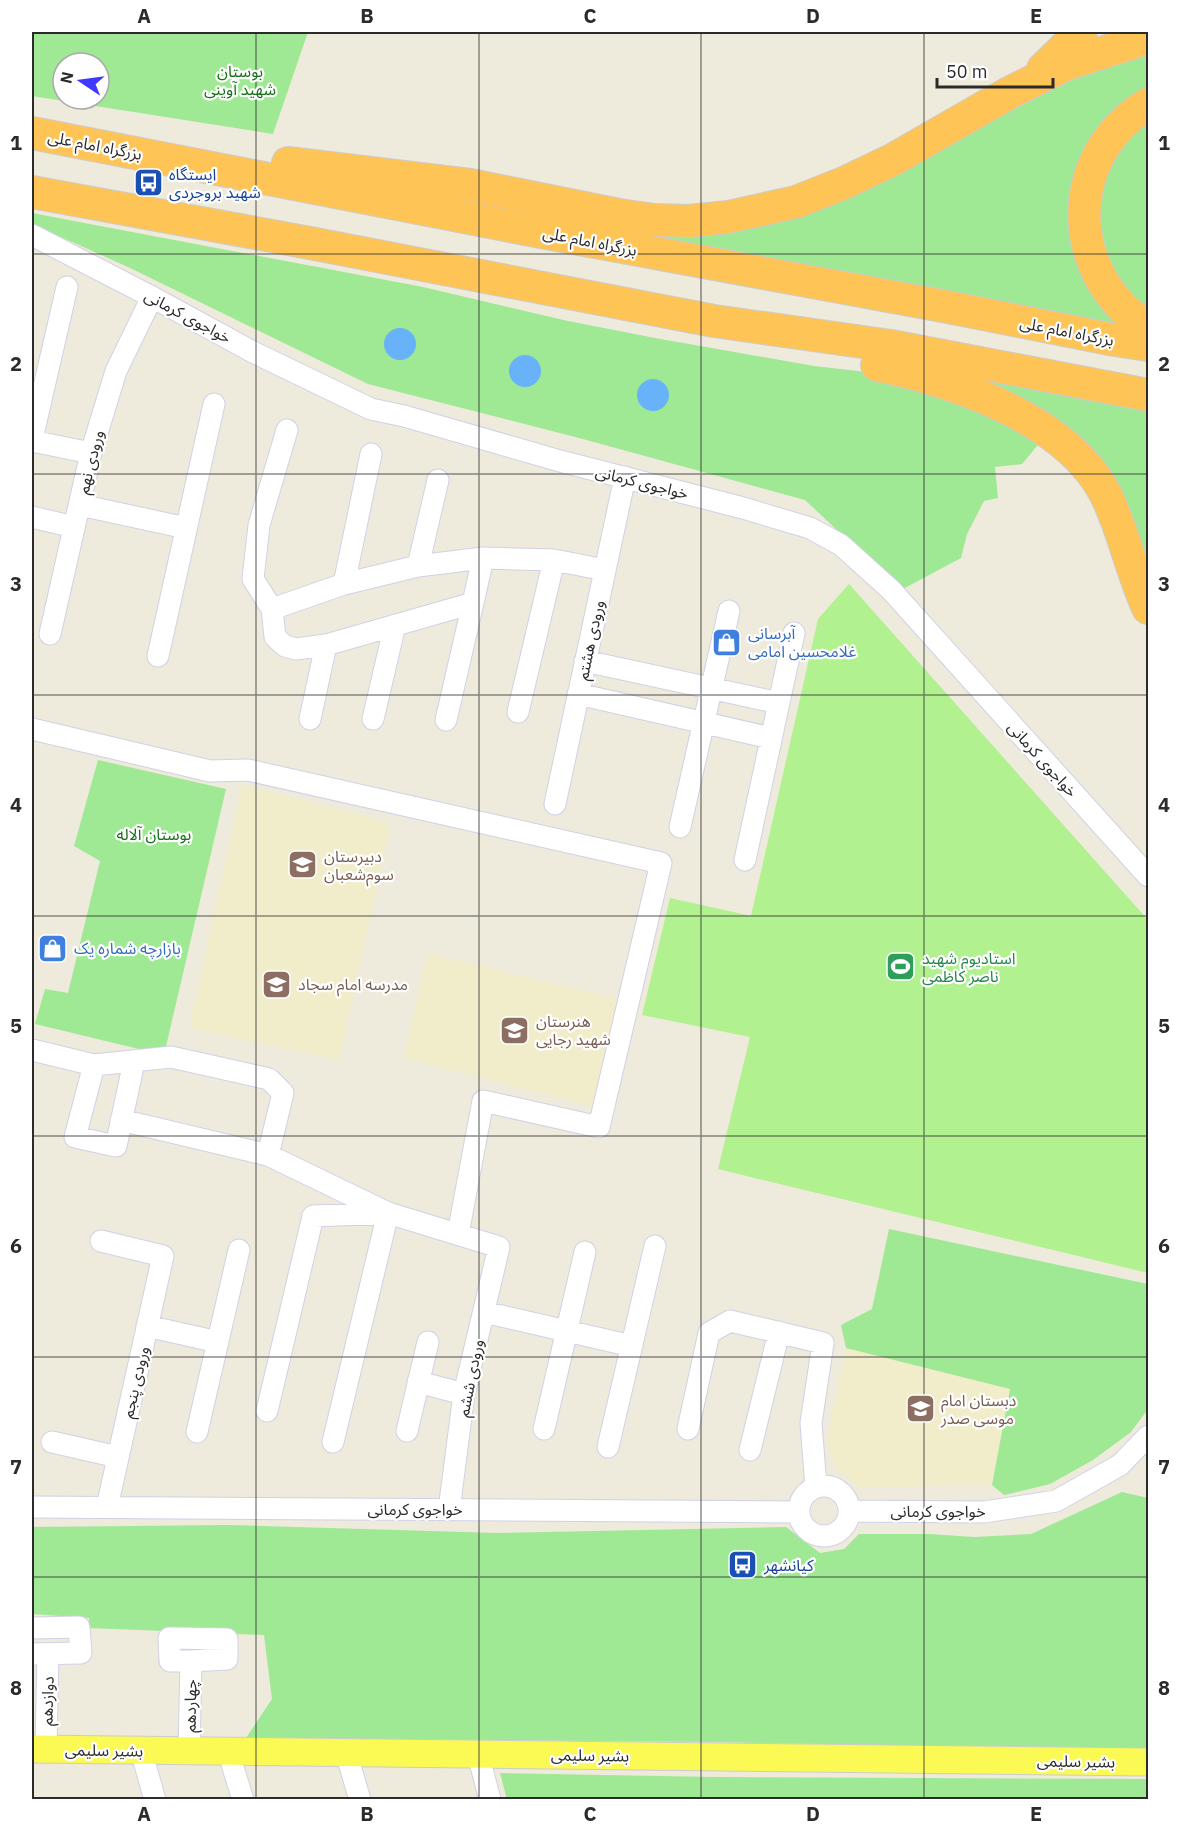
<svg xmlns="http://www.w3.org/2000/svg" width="1180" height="1831" font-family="'IBM Plex Sans','Noto Sans Arabic',sans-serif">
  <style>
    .education { fill: #f1edca }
    .green { fill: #9fe995; fill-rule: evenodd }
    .pitch { fill: #b2f190 }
    .water { fill: #67b2f8 }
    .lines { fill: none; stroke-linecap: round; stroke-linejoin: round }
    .minor-casing { stroke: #d2d1e5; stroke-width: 23 }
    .major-casing { stroke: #ccc; stroke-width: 29 }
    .highway-casing { stroke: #ccc; stroke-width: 34 }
    .minor { stroke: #fff; stroke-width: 21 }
    .major { stroke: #fbf954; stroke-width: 27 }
    .highway { stroke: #ffc456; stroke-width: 32 }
    .grid { fill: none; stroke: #2b2b2b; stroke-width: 1.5; stroke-opacity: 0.55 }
    .labels { text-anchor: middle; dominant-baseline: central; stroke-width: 4.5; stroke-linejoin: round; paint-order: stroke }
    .park-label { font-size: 16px; fill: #156f16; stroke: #fff }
    .street-label { font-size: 16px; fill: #2b2b2b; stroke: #fff }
    .transit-label { font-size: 16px; fill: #164399; stroke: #fff; text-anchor: start }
    .shop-label { font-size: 16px; fill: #366cbe; stroke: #fff; text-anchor: start }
    .education-label { font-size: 16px; fill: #785e54; stroke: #fff; text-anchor: start }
    .leisure-label { font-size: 16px; fill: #27864d; stroke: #fff; text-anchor: start }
    .neatline { fill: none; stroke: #2b2b2b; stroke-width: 2 }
    .grid-label { font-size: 20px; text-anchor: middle; font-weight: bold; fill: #2b2b2b }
  </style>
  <rect width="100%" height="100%" fill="#eeeadc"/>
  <path class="education" d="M242,785L391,823L339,1060L189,1028Z
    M427,953L626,1001L600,1108L404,1058Z
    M846,1348L1010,1389L992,1485L859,1488L837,1468L827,1447L829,1429Z"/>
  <path class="green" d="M32,32H308L273,134L32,96ZM63,63H99V99H63Z
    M1148,53V97L1075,204L1143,333L640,238L642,227L906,167L1063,83L1122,59Z
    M1148,112V317L1108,280L1090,193L1141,116Z
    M32,213L423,287L568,321L655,338L814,366L867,372L911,380L1042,440L1022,464L995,467L998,498L984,501L967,534L961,558L901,590L805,500L583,439L368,384L128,267L32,224Z
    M943,373L1148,409V585L1112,489Z
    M98,760L226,789L164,1055L35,1024L45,989L68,993L100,861L74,846Z
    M889,1229L1148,1284V1409L1131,1432L1093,1460L1050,1484L1004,1495L992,1485L1010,1389L846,1348L841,1325L872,1309Z
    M1122,1492L1148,1498V1750L712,1742L246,1738L272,1699L264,1635L89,1628V1618L32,1614V1527L231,1525L497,1533L786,1527L820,1553L844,1549L859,1534H929L974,1537L1031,1534Z
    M500,1773L715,1777L1148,1779V1799L507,1800Z"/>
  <path class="pitch" d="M849,584L1148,920V1273L718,1169L750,1037L642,1015L670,898L751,916L818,619Z"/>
  <path class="water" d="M384 344a16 16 0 1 1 32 0a16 16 0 1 1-32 0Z
    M509 371a16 16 0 1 1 32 0a16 16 0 1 1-32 0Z
    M637 395a16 16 0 1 1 32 0a16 16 0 1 1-32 0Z"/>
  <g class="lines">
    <defs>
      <path id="minor" d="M32,235L152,297L253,352L371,409L404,416L560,461L743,508L810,528L841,545L891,590L1148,876
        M287,430L259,525L253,579L272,609L275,637L285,646L296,649L326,645L473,603L483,558
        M32,439L67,287
        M32,441L91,453
        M80,505L186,528
        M32,517L74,527
        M418,566L438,480
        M344,584L371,454
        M272,609L344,584L418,566L483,558L554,560L605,570
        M50,634L91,453L116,371L152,297
        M158,656L214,404
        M585,661L779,703
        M578,694L771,738
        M518,712L554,560
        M310,719L326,645
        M373,719L395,625
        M446,720L473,603
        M32,729L210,771L248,770L661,863L599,1127L483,1101L458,1234
        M555,804L625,477
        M680,827L729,611
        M745,860L794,633
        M32,1050L94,1065
        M134,1062L116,1146L75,1137L94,1065L171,1057L269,1079L283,1093L268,1155
        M121,1120L268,1155L388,1213L499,1247L464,1394L449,1510
        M101,1241L163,1256L107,1507
        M484,1312L632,1346
        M147,1326L218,1342
        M418,1382L464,1394
        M267,1411L313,1216L388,1213L333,1442
        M544,1429L585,1252
        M688,1429L709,1333L730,1321L823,1343L811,1423L816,1487
        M407,1431L428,1342
        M197,1432L239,1250
        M52,1442L118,1457
        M608,1447L655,1246
        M750,1450L779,1332
        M799 1511a25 25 0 1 1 50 0a25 25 0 1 1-50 0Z
        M32,1507L799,1512
        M849,1511L984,1512L1056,1501L1120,1465L1148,1436
        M32,1628L79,1627L81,1653L32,1654
        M46,1749L48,1654
        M141,1750L155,1800
        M189,1750L191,1661H170L169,1638L227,1639V1659L191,1661
        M228,1751L243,1800
        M346,1752L360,1800
        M478,1754L490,1800"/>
      <path id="major" d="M32,1749L1148,1762"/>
      <path id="highway" d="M1043,69L1081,32
        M1148,104C1074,148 1063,246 1123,308C1130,315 1140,321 1148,327
        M32,133L541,232L948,307L1115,340L1148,345
        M288,163L470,185L619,215L655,220L689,221L728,217L796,202L844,183L894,159L1009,93L1067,64L1148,38
        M32,192L310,243L714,321L891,346L1148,395
        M877,365C954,381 1066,419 1105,493C1123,528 1131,571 1148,608"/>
    </defs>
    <use href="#minor" class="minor-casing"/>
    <use href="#major" class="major-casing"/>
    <use href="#highway" class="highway-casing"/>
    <use href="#minor" class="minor"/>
    <use href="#major" class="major"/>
    <use href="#highway" class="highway"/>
  </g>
  <path class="grid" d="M256,32V1800M479,32V1800M701,32V1800M924,32V1800M32,254H1148M32,474H1148M32,695H1148M32,916H1148M32,1136H1148M32,1357H1148M32,1577H1148"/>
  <defs>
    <symbol id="bus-square" viewBox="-11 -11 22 22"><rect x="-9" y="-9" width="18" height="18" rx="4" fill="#1a4fb4" stroke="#fff"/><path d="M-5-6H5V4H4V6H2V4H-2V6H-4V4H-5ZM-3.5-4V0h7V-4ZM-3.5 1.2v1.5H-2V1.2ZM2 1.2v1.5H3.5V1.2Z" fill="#fff"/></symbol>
    <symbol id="shop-square" viewBox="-11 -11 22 22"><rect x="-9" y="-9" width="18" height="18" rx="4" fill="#3f7fe0" stroke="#fff"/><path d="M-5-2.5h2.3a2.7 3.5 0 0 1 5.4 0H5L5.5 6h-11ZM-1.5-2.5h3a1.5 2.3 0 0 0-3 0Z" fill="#fff"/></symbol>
    <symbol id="school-square" viewBox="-11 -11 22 22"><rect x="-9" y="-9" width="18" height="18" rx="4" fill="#8d6e63" stroke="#fff"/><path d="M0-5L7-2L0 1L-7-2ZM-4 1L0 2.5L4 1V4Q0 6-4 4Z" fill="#fff"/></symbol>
    <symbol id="stadium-square" viewBox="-11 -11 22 22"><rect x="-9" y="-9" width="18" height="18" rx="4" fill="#2e9e5b" stroke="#fff"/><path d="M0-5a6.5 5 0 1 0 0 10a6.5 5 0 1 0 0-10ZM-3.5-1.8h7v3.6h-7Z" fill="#fff"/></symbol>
  </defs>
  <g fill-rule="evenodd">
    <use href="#bus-square" x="132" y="166" width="33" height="33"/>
    <use href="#shop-square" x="710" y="626" width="33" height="33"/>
    <use href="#school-square" x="286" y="848" width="33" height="33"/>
    <use href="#shop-square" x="36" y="932" width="33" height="33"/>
    <use href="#stadium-square" x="884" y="950" width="33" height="33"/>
    <use href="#school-square" x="260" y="968" width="33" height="33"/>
    <use href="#school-square" x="498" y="1014" width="33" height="33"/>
    <use href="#school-square" x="904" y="1392" width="33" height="33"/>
    <use href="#bus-square" x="726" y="1548" width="33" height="33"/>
  </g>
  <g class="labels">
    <g class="park-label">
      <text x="240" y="71">بوستان<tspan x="240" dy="18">شهید آوینی</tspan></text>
      <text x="154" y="834">بوستان آلاله</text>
    </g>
    <g class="street-label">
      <text transform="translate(95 145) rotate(11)">بزرگراه امام علی</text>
      <text transform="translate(590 241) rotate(11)">بزرگراه امام علی</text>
      <text transform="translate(188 316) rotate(28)">خواجوی کرمانی</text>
      <text transform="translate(1067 331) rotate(11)">بزرگراه امام علی</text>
      <text transform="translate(90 462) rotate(-76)">ورودی نهم</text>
      <text transform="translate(642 482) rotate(14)">خواجوی کرمانی</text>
      <text transform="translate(590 640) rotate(-78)">ورودی هشتم</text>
      <text transform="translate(1043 759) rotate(48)">خواجوی کرمانی</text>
      <text transform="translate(470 1378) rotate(-79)">ورودی ششم</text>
      <text transform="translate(135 1382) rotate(-77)">ورودی پنجم</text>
      <text x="415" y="1509">خواجوی کرمانی</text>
      <text x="938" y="1511">خواجوی کرمانی</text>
      <text transform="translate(47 1701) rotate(-88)">دوازدهم</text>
      <text transform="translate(190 1706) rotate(-89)">چهاردهم</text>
      <text transform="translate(104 1750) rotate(1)">بشیر سلیمی</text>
      <text transform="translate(590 1755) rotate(1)">بشیر سلیمی</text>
      <text transform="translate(1076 1761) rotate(1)">بشیر سلیمی</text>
    </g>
    <g class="transit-label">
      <text x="169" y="174">ایستگاه<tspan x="169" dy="18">شهید بروجردی</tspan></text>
      <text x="764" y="1565">کیانشهر</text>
    </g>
    <g class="shop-label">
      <text x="748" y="633">آبرسانی<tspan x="748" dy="18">غلامحسین امامی</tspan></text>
      <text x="74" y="948">بازارچه شماره یک</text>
    </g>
    <g class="education-label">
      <text x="324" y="856">دبیرستان<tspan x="324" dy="18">سوم‌شعبان</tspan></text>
      <text x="298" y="984">مدرسه امام سجاد</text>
      <text x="536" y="1021">هنرستان<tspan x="536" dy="18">شهید رجایی</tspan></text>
      <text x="941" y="1400">دبستان امام<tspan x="941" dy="18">موسی صدر</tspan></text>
    </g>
    <g class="leisure-label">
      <text x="922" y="958">استادیوم شهید<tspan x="922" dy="18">ناصر کاظمی</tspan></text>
    </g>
  </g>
  <rect width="1180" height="1831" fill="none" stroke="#ffffff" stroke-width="66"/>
  <g transform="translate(81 81) rotate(283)"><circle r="28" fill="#ffffff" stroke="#aaaaaa" stroke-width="1.5"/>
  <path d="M0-4.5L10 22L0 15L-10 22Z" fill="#3f38ff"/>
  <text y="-9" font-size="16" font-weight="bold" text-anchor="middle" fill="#2b2b2b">N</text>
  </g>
  <path d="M937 78v9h116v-9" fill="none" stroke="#2b2b2b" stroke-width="3"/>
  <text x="946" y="78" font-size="18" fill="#2b2b2b" stroke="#ffffff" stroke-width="4.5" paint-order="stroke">50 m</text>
  <rect x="33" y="33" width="1114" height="1765" class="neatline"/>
  <g class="grid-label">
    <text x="144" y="23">A</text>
    <text x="367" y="23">B</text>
    <text x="590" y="23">C</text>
    <text x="813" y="23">D</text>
    <text x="1036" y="23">E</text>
    <text x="16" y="150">1</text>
    <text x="1164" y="150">1</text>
    <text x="16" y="371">2</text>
    <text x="1164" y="371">2</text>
    <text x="16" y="591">3</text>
    <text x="1164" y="591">3</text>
    <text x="16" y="812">4</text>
    <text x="1164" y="812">4</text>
    <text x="16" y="1033">5</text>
    <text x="1164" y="1033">5</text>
    <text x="16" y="1253">6</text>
    <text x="1164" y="1253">6</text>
    <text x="16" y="1474">7</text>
    <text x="1164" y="1474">7</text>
    <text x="16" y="1695">8</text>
    <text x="1164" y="1695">8</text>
    <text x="144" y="1821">A</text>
    <text x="367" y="1821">B</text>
    <text x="590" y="1821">C</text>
    <text x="813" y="1821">D</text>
    <text x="1036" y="1821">E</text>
  </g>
</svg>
